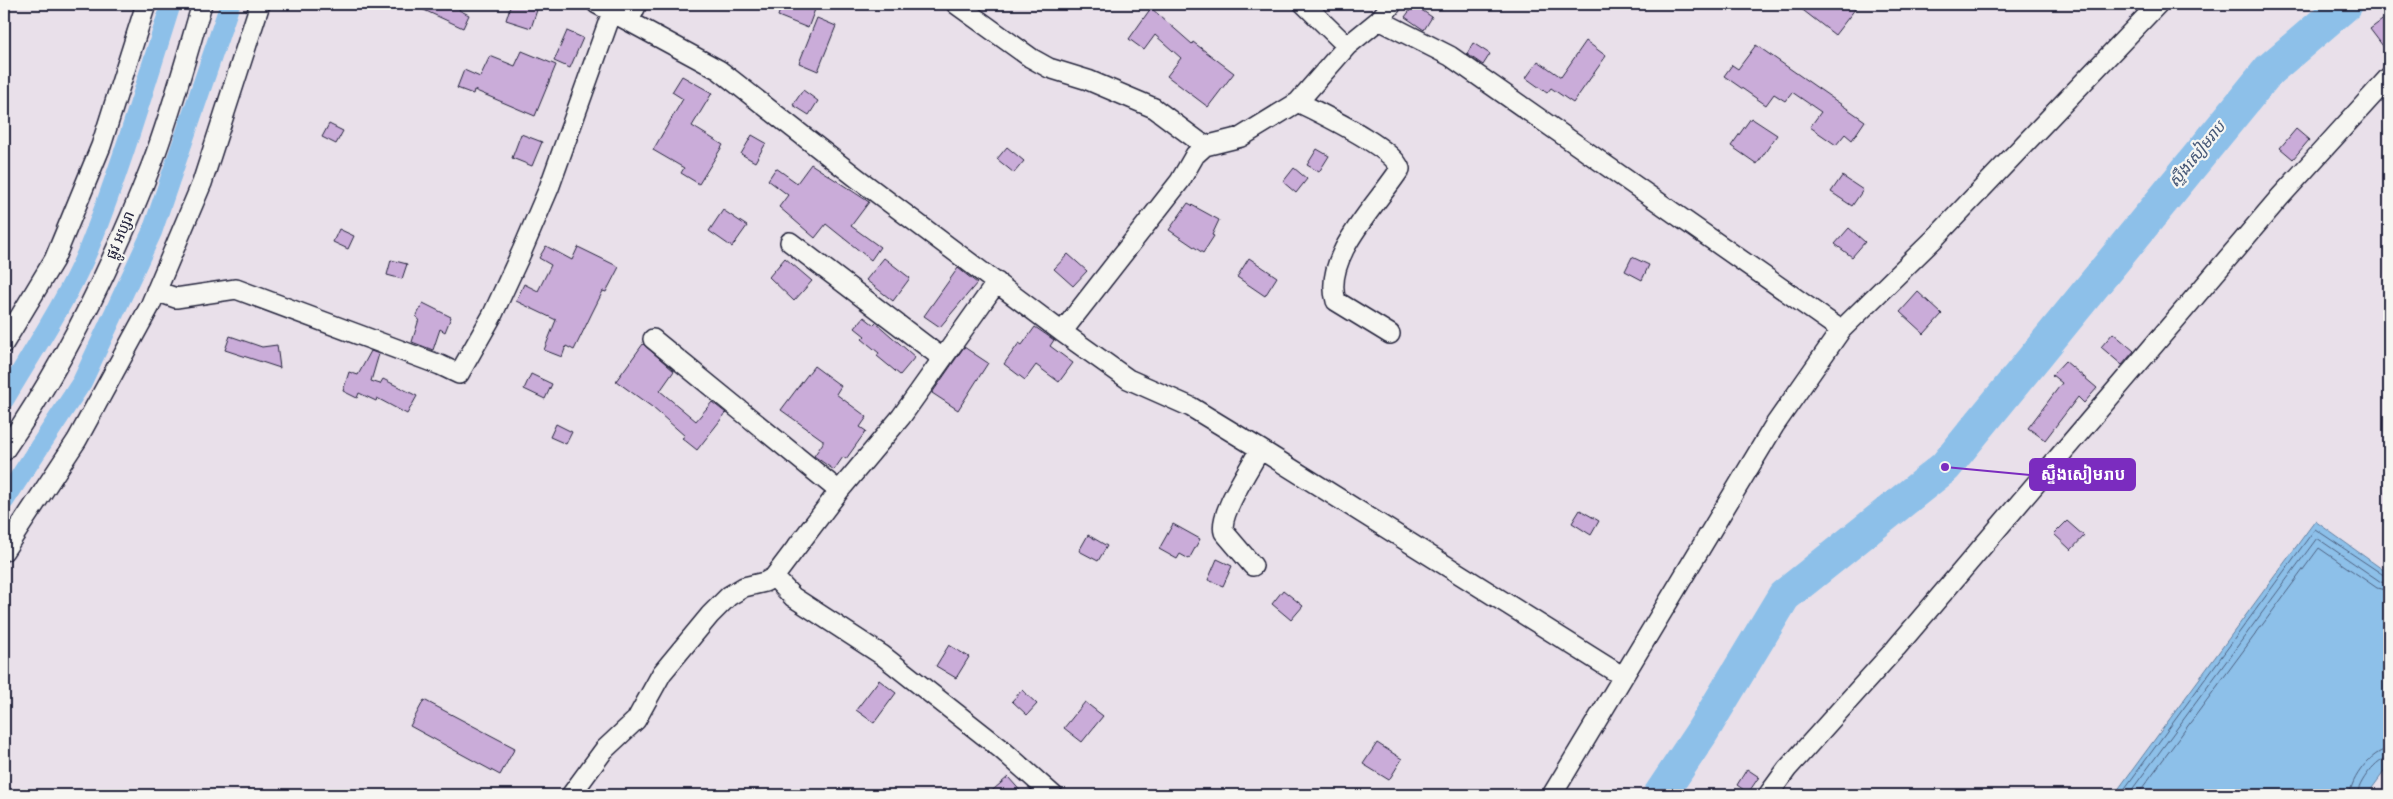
<svg xmlns="http://www.w3.org/2000/svg" width="2393" height="799" font-family="'Gochi Hand','Noto Sans Khmer',sans-serif">
  <style>
    .water { fill: #8dc0e9; stroke: #6281a3 }
    .lines { fill: none; stroke-linecap: round; stroke-linejoin: round }
    .shore { stroke: #4d6181; stroke-width: 1 }
    .canal { stroke: #8dc0e9; stroke-width: 20 }
    .river { stroke: #8dc0e9; stroke-width: 34 }
    .building { fill: #caacd9; stroke: #22223b }
    .minor-casing { stroke: #22223b; stroke-width: 22 }
    .minor { stroke: #f6f6f2; stroke-width: 19 }
    .labels { text-anchor: middle; dominant-baseline: central; stroke-width: 4.5; stroke-linejoin: round; paint-order: stroke }
    .street-label { font-size: 15px; fill: #22223b; stroke: #f6f6f2 }
    .water-label { font-size: 16px; font-style: italic; fill: #475978; stroke: #f6f6f2 }
    .leader { fill: none; stroke: #7b2cbf; stroke-width: 2 }
    .callout-dot { fill: #7b2cbf; stroke: #f6f6f2; stroke-width: 2 }
    .callout { fill: #7b2cbf; stroke: #7b2cbf; stroke-width: 2 }
    .callout-label { font-size: 16px; text-anchor: middle; font-weight: bold; fill: #fff }
  </style>
  <rect width="100%" height="100%" fill="#e9e0ea"/>
  <filter id="ink" filterUnits="userSpaceOnUse"><feTurbulence type="fractalNoise" baseFrequency=".02" numOctaves="2"/><feDisplacementMap in="SourceGraphic" scale="10" xChannelSelector="R" yChannelSelector="G"/><feConvolveMatrix kernelMatrix="1 2 1 2 8 2 1 2 1" color-interpolation-filters="sRGB"/></filter>
  <g filter="url(#ink)">
    <path class="water" d="M2315,521L2389,574V765L2367,795H2114Z"/>
    <g class="lines">
      <path class="shore" d="M2120,795L2315,529L2385,576L2389,577
        M2128,795L2317,538L2381,582L2389,584
        M2137,795L2319,548L2377,588L2389,591
        M2350,795C2350,779 2372,750 2389,749
        M2357,795C2358,783 2377,757 2389,757"/>
      <path class="canal" d="M4,400C33,351 67,300 89,248C121,168 145,86 171,4
        M4,501L82,382L152,232L230,4"/>
      <path class="river" d="M1660,795L1702,732L1784,596L1945,467L2269,70L2346,4"/>
    </g>
    <path class="building" d="M411,4H462L459,10L469,15L463,28Z
      M511,4H539L531,28L506,20Z
      M782,4H817L808,28L778,16Z
      M1795,4H1859L1835,35Z
      M1414,5L1432,17L1424,30L1405,17Z
      M1151,8L1192,44L1193,42L1234,73L1208,107L1167,76L1181,58L1155,35L1144,50L1129,39Z
      M2389,15V54L2370,29Z
      M817,18L836,26L818,71L799,63Z
      M567,31L583,38L570,68L554,61Z
      M1586,41L1606,56L1573,103L1551,88L1547,93L1526,78L1538,61L1561,77Z
      M1473,43L1490,54L1483,65L1467,54Z
      M1756,45L1865,121L1852,140L1845,134L1836,145L1810,127L1821,112L1792,92L1785,101L1774,94L1766,105L1724,76L1732,65L1738,69Z
      M522,51L556,65L535,116L474,90L473,94L457,88L464,70L480,77L490,56L515,66Z
      M682,76L712,93L692,126L723,145L699,184L681,173L684,168L653,150L683,99L672,92Z
      M803,90L818,101L809,115L793,105Z
      M1751,118L1777,135L1757,164L1731,146Z
      M329,124L343,131L336,144L322,137Z
      M2296,129L2309,140L2293,159L2280,148Z
      M521,134L542,142L532,166L512,158Z
      M752,135L766,143L755,162L741,154Z
      M1007,147L1024,161L1014,173L997,159Z
      M1317,149L1329,156L1319,172L1307,165Z
      M811,164L869,202L851,226L880,247L871,260L826,224L815,238L779,207L788,195L768,180L776,168L797,183Z
      M1294,168L1307,179L1296,193L1283,182Z
      M1842,176L1863,190L1852,206L1831,192Z
      M1188,203L1219,220L1212,235L1214,236L1203,253L1169,230Z
      M723,210L747,226L732,247L709,231Z
      M1849,228L1865,242L1852,257L1835,244Z
      M339,229L354,236L348,249L333,242Z
      M546,246L572,260L578,247L619,267L606,292L603,291L592,313L574,350L566,346L562,357L544,350L556,320L516,301L524,284L538,291L551,265L539,258Z
      M1068,254L1087,271L1073,286L1054,269Z
      M1632,257L1649,265L1642,280L1625,271Z
      M785,258L812,281L794,301L769,277Z
      M884,258L910,278L893,301L866,280Z
      M1249,258L1277,277L1265,296L1237,277Z
      M391,260L407,264L402,279L387,275Z
      M958,268L977,283L940,327L924,316Z
      M1918,292L1942,314L1924,334L1900,312Z
      M423,303L451,317L445,332L440,329L433,350L412,342L419,319L416,317Z
      M864,317L874,325L876,323L915,357L900,375L877,356L879,353L862,339L865,336L855,328Z
      M1035,327L1054,340L1050,346L1073,363L1059,382L1036,365L1025,380L1004,364L1019,343L1022,345Z
      M2113,333L2134,351L2122,365L2101,347Z
      M230,336L262,347L277,345L280,368L225,350Z
      M643,344L674,371L660,391L696,421L712,402L726,413L697,450L682,438L685,436L652,407L616,381Z
      M964,347L988,363L958,410L932,393Z
      M371,351L379,354L371,381L380,384L383,379L417,396L407,414L377,398L376,401L359,393L357,398L343,391L349,372L358,375Z
      M2065,361L2097,388L2084,403L2078,397L2045,440L2028,428L2062,383L2052,375Z
      M814,366L841,386L836,394L867,417L860,427L866,431L846,459L843,457L834,470L814,456L823,443V440L781,410Z
      M531,374L552,384L545,399L524,389Z
      M556,424L572,432L566,444L550,437Z
      M1580,510L1599,521L1591,535L1572,523Z
      M2067,521L2084,536L2071,550L2054,534Z
      M1173,524L1200,539L1189,559L1180,554L1177,559L1159,549Z
      M1088,535L1107,546L1098,561L1079,551Z
      M1217,559L1232,566L1223,586L1208,580Z
      M1283,590L1303,606L1291,620L1272,604Z
      M949,645L969,657L956,678L936,666Z
      M879,680L896,693L874,723L856,710Z
      M1022,690L1037,704L1027,715L1012,701Z
      M424,700L515,748L500,775L410,726Z
      M1085,702L1103,716L1082,742L1064,728Z
      M1377,743L1402,759L1389,780L1363,764Z
      M1747,769L1759,777L1748,793L1737,785Z
      M1008,777L1024,795H987Z"/>
    <g class="lines">
      <defs>
        <path id="minor" d="M597,4L719,70L857,178L1062,332L1128,379L1191,407L1260,449L1622,676
          M956,4L1031,58L1049,68L1088,80L1154,108L1205,146
          M1304,4L1347,46
          M1379,20L1450,56L1841,330
          M629,21L637,4
          M1298,102C1321,114 1393,147 1400,169C1377,205 1322,257 1336,301L1390,334
          M790,242L942,358
          M156,291L176,298L236,289L440,365L459,374L492,316L522,251L549,188L612,12
          M1062,332L1180,181L1195,155L1205,146L1241,137L1298,102L1347,46L1379,20L1392,4
          M653,339L839,491
          M4,343L54,260L101,146L146,4
          M4,451C65,363 112,266 151,166C171,114 186,58 202,4
          M4,551L77,440L150,306L202,183L260,4
          M1253,566L1224,532C1218,514 1251,467 1260,449
          M774,577L793,597L882,655L1000,748L1053,795
          M571,795L604,750L636,720L662,673L710,615L729,596L744,587L765,582L774,577L839,491L901,417L997,282
          M1552,795L1774,426L1841,330L1934,239L2158,4
          M1768,795L1787,769L1896,648L2280,197L2389,77"/>
      </defs>
      <use href="#minor" class="minor-casing"/>
      <use href="#minor" class="minor"/>
    </g>
  </g>
  <g class="labels">
    <g class="street-label">
      <text transform="translate(122 236) rotate(-67)">ផ្លូវ អប្សរា</text>
    </g>
    <g class="water-label">
      <text transform="translate(2199 156) rotate(-51)">ស្ទឹងសៀមរាប</text>
    </g>
  </g>
  <path class="leader" d="M1945 467L2030 475"/>
  <circle class="callout-dot" cx="1945" cy="467" r="5"/>
  <rect class="callout" x="2030" y="459" width="105" height="31" rx="5"/>
  <g class="callout-label">
    <text x="2083" y="480">ស្ទឹងសៀមរាប</text>
  </g>
  <rect width="2393" height="799" fill="none" stroke="#f6f6f2" stroke-width="20"/>
  <rect x="10" y="10" width="2373" height="779" fill="none" stroke="#22223b" stroke-width="2" filter="url(#ink)"/>
</svg>
